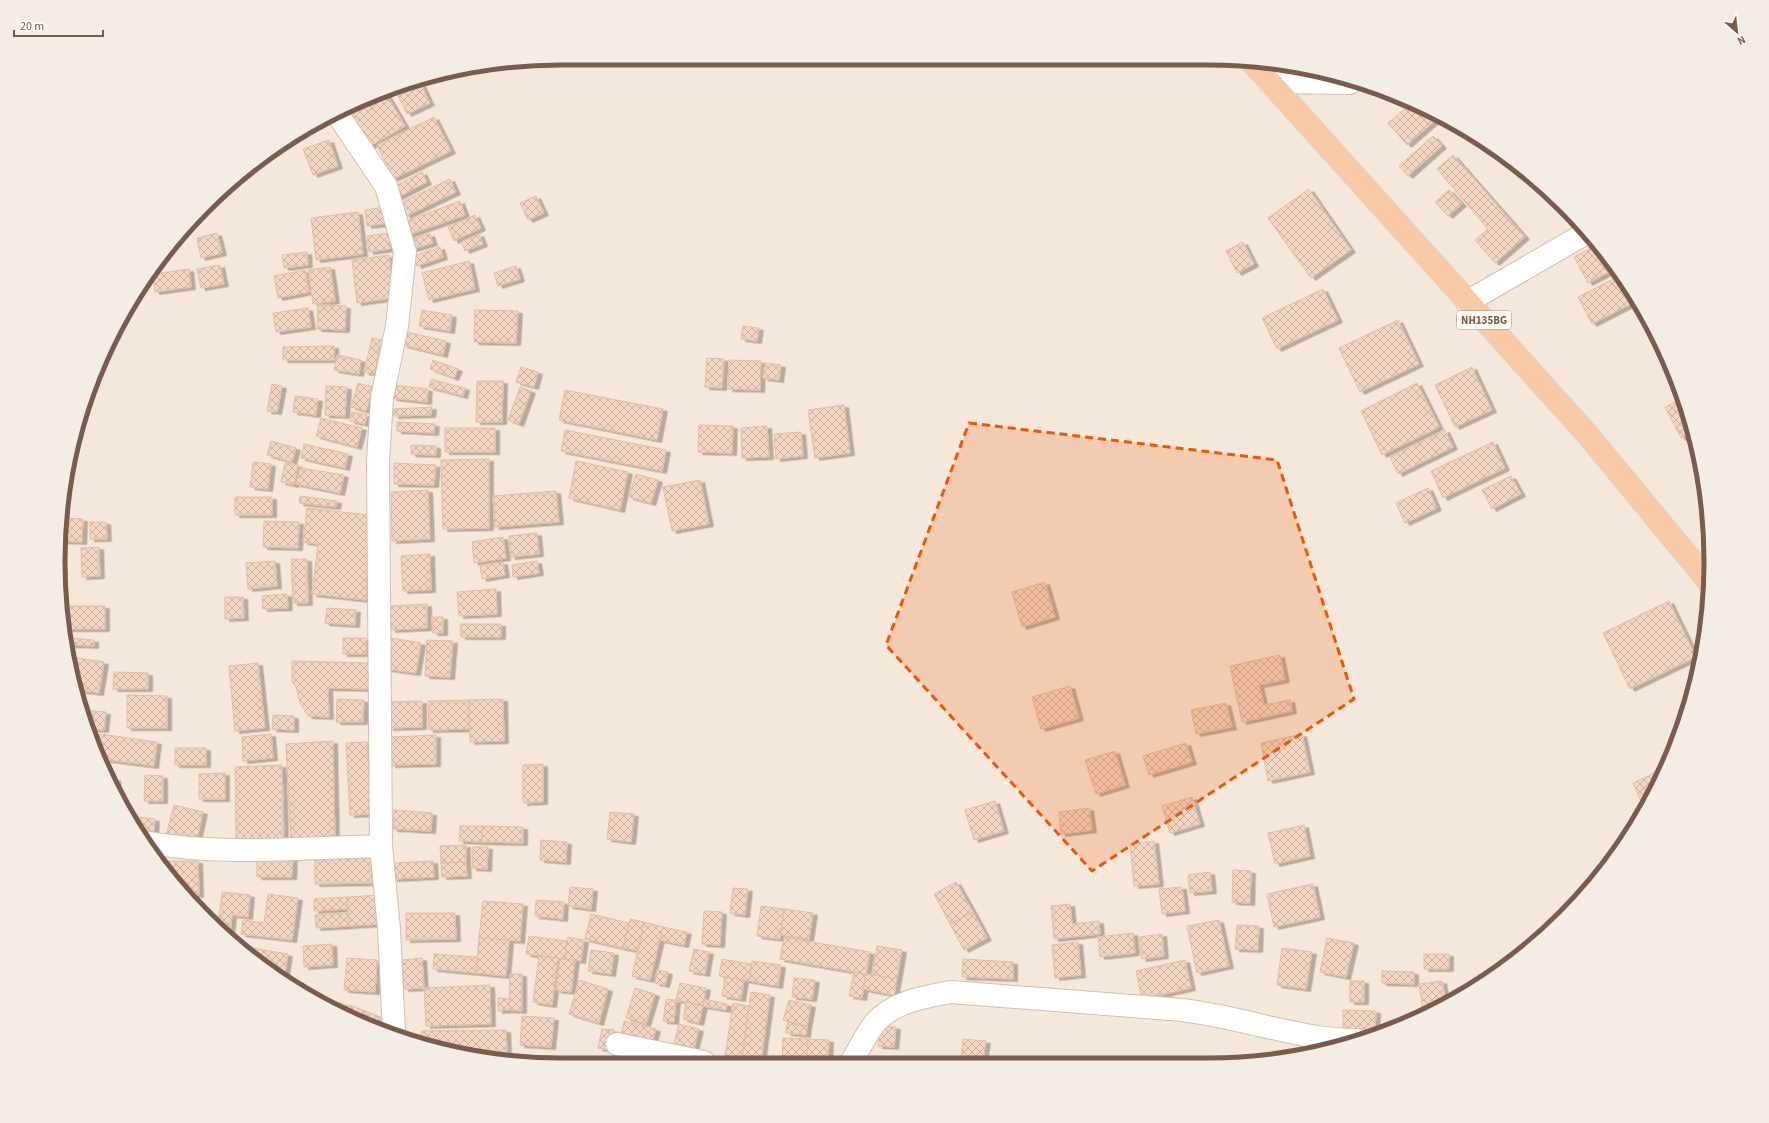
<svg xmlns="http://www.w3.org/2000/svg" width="1769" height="1123" font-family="'Source Sans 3',sans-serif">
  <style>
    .residential { fill: #f5e8da }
    .building { fill: url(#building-cross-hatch); stroke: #e6bba3; filter: url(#shadow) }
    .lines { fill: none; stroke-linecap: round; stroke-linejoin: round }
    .minor-casing { stroke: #d1beb0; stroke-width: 24 }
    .trunk-casing { stroke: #dad1cd; stroke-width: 24 }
    .minor { stroke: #fff; stroke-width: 22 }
    .trunk { stroke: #f9c8a4; stroke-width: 22 }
    .marked { fill: #e8590c; fill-opacity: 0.2; stroke: #e8590c; stroke-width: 3; stroke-dasharray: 8 5; stroke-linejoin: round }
    .labels { text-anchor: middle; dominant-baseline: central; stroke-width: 4; stroke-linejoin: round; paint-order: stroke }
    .shield { fill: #fffaf3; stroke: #a28b7f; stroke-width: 1 }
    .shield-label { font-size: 11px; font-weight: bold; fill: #7a5c4d }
    .rim { fill: none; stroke: #7a5c4d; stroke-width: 5 }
  </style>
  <defs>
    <pattern id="building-cross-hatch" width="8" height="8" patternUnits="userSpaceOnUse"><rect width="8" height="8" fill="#f3d5c3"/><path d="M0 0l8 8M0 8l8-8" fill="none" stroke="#cab0a1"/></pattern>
    <filter id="shadow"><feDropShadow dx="4.5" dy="2.5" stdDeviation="0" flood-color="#0004"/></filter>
  </defs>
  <rect width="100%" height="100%" fill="#fdf6ec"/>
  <path class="residential" d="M496,62H1273L1400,96L1514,162L1586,230L1644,310L1684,400L1707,496L1710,595L1694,692L1659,784L1607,868L1514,961L1430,1013L1338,1048L1241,1064L496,1061L369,1027L255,961L183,894L143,841L110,784L75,692L58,561L68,463L85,399L125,310L162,255L206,205L282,143L400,85Z"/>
  <path class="building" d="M421,84L430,103L407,114L398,96Z
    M385,92L405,126L370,146L350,111Z
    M1412,103L1438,118L1407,145L1388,123Z
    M434,117L451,151L393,179L377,145Z
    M1433,136L1442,146L1408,176L1399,166Z
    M329,140L338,166L313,175L303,149Z
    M1453,155L1525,237L1495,263L1475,240L1488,229L1437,169Z
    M422,172L427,182L398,197L393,187Z
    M450,179L456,192L406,216L400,203Z
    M1309,189L1351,250L1311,278L1268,218Z
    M1449,190L1462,204L1448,216L1435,202Z
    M536,196L544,213L528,220L520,203Z
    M460,201L465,215L408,235L404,222Z
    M390,206L392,223L367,226L365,210Z
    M358,212L363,254L316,260L311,218Z
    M475,215L481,228L454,241L448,227Z
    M217,233L222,253L201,258L197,238Z
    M389,233L390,249L369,252L367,236Z
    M430,234L433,243L413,249L410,239Z
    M479,234L483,244L465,251L461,242Z
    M1243,242L1254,264L1237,273L1226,251Z
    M1597,245L1615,269L1588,283L1574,257Z
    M440,247L443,257L417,266L414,256Z
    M307,252L308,265L284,268L282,255Z
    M389,255L394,298L357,303L352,260Z
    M469,261L475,289L429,300L422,273Z
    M220,265L224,284L201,288L197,269Z
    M516,266L520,279L498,286L494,273Z
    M330,267L335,301L313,304L308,270Z
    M189,269L191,287L155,292L153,274Z
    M305,270L309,292L278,298L274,276Z
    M1619,276L1637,301L1592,324L1578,297Z
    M1323,289L1338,320L1277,349L1262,318Z
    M318,305L346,306L345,330L317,329Z
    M308,308L311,327L276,332L273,313Z
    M422,310L452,315L450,331L419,326Z
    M475,310L518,311L516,343L474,342Z
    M1398,320L1419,364L1360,392L1339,348Z
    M743,326L759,328L757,341L741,339Z
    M407,332L446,341L443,355L403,345Z
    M372,338L382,340L374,374L364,372Z
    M334,346V360H283V347Z
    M337,355L361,360L359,374L334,370Z
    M707,358L724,359L722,388L705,387Z
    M433,360L458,369L454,378L430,369Z
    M729,360L761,361L760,390L728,389Z
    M765,363L781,365L779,380L763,378Z
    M521,367L538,372L534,387L516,382Z
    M1472,367L1492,410L1455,427L1435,385Z
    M431,379L465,388L463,396L429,387Z
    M477,381H503L502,422H476Z
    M358,383L373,387L366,411L351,407Z
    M1417,383L1439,427L1382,455L1361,411Z
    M272,384L282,386L277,412L267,411Z
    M393,385L428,389L427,402L392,398Z
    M326,386L347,387L345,416L325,415Z
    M520,387L531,391L519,424L508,420Z
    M565,390L663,409L657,440L559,420Z
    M295,396L318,399L316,415L293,412Z
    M1683,398L1692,433L1681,438L1665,407Z
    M844,405L850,453L815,458L808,410Z
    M432,407L431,415L394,416V409Z
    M352,412L367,415L365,424L350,421Z
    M321,418L362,428L357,447L316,436Z
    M397,422L435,424L434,433L397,431Z
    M699,425L733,426L732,453L698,452Z
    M767,426L769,457L742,458L741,428Z
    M445,428H495V452H445Z
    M565,430L666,450L662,471L561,451Z
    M1445,430L1453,447L1398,474L1390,457Z
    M801,432L803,456L776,459L774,434Z
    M271,441L296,448L292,462L267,455Z
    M1493,442L1505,468L1443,498L1431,471Z
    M304,444L348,454L345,468L301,458Z
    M411,445L436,446V455L411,454Z
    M489,459V528L443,529L441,460Z
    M576,461L628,472L620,510L569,498Z
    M253,462L271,464L268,489L250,487Z
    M285,463L298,465L294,485L281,482Z
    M394,463L436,465L434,485L394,484Z
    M300,468L344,475L340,493L296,484Z
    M636,474L658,480L651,503L629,497Z
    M1511,476L1521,494L1492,509L1482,490Z
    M700,480L709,524L672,531L663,487Z
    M1428,488L1437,508L1405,523L1396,503Z
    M428,490L430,539L392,541L391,492Z
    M556,491L559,522L495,527L493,496Z
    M300,496L337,501L336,507L299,503Z
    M235,497H272V515H235Z
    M307,508L369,515L366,600L312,594L318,544L303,542Z
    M62,518L83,519L82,542L60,541Z
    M264,521L299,522L298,548L263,547Z
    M90,522H106L107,539H90Z
    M537,533L539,554L511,557L509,536Z
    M503,537L506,558L474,563L472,542Z
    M99,547L100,576L82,577L81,548Z
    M430,554L431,590L403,591L401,556Z
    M291,559H307L308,603H293Z
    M275,561L277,586L248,589L246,563Z
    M537,561L539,573L513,577L512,565Z
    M503,562L505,575L482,579L480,565Z
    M1045,582L1055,617L1022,627L1012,592Z
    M496,589L497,614L459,616L457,592Z
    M287,594L288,608L263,609L262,596Z
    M225,597H243L244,618L225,619Z
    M1669,601L1696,657L1630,689L1603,633Z
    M427,604V628L391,630L390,606Z
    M64,606H105V629H67Z
    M327,608L356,610L355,625L325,623Z
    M432,617H443V633H433Z
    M460,624H501V637H461Z
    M68,638L94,640V646L69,645Z
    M343,638H366V654H343Z
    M390,638L421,643L416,673L386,669Z
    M427,640L453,641L450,677L425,676Z
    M1280,655L1285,680L1259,685L1264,705L1290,700L1292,711L1242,722L1230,666Z
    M71,657L104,662L99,693L75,690Z
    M292,661L370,663V689L328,688L329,717L308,716L300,703L296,687L292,681Z
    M258,663L265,728L235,731L229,666Z
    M114,672L148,673V689H113Z
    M1070,686L1079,718L1041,729L1032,697Z
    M127,695L167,696V728H127Z
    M337,699L364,700L363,722H336Z
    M503,699L504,741L470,742L469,700Z
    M469,700V729L429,730L428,701Z
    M422,701V727L389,728V702Z
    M1226,703L1232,727L1196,734L1191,710Z
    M82,710L106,712L104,730L89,729Z
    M273,715L294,716V730L272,729Z
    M100,734L157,742L154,766L100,759L97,751Z
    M271,734L273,758L243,761L242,737Z
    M1302,734L1310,772L1268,781L1261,743Z
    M436,735V764L391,765L390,737Z
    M333,741L335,841L291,844L286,744Z
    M367,742L371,814L350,815L346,743Z
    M1186,743L1192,762L1149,775L1143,756Z
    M175,748H206V765H175Z
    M1115,751L1125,785L1096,794L1085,760Z
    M543,764V802L523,803V765Z
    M282,765L284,840L236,841L235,767Z
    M1665,768L1659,784L1644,808L1633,783Z
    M225,773V799H199V774Z
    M145,775L163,776V801H144Z
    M116,778L119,801L108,779Z
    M1192,797L1200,824L1170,833L1162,806Z
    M995,801L1004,831L974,840L965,810Z
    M174,805L203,812L196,843L166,836Z
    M1089,808L1092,830L1061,834L1059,812Z
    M394,810L432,813L431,831L393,829Z
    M610,812L634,814L631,842L607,839Z
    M130,816L155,819L154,832L136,829Z
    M1304,825L1310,856L1275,864L1268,833Z
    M460,826H482V842L459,841Z
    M482,826L523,827V843L482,842Z
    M541,840L567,842L566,862L540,860Z
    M1154,841L1159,884L1134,886L1130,844Z
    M466,845V862L441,863L440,846Z
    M473,847H488L487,869L472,868Z
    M293,854L292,877H257V855Z
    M315,856H372V883L315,884Z
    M166,861H198L199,895L183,894L166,871Z
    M433,861L434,877L393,879L392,863Z
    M466,862L467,876L442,877L441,863Z
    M1233,870L1251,871L1250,903L1232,902Z
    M1210,872L1212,891L1190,893L1188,875Z
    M956,882L973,912L950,924L934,894Z
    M1313,884L1320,917L1274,927L1267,894Z
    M570,887L593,889L591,909L568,906Z
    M1182,887L1185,911L1162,914L1159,889Z
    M733,888L748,889L745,915L730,913Z
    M222,892L250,895L248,917L232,915L230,934H226L218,927Z
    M268,894L298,898L292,940L241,934L243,920L264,923Z
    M184,895H191V901Z
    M380,895L381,924L349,926L347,897Z
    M347,897V909L314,911V899Z
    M536,900L564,902L563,919L535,916Z
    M483,901L523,904L520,941L479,938Z
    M1070,904L1072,924L1099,921L1100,934L1054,939L1051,906Z
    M761,906L784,909L780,939L757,936Z
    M784,909L813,913L809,939L780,935Z
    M704,911L722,912L720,945L702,944Z
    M973,912L987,938L964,950L950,924Z
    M348,913L349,926L316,928L315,915Z
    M406,913H455L456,939L406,940Z
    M591,914L629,923L623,948L585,939Z
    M630,919L644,922L638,951L623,948Z
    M1219,920L1229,966L1197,973L1187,926Z
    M644,922L663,927L650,980L632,976Z
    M1237,925L1259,926L1258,950L1235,949Z
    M663,927L687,932L684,945L660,940Z
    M1133,933L1135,953L1100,957L1098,937Z
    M1162,934L1164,956L1142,959L1139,937Z
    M529,936L567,941L565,959L526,954Z
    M568,937L584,940L581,961L565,959Z
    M784,937L870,952L866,974L780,959Z
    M479,938L509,940L506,976L476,973Z
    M1327,938L1354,943L1346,977L1320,972Z
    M1078,942L1081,975L1055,978L1052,945Z
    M332,944L333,965L304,967L303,946Z
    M239,946L288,954L284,978L255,961Z
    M877,946L902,950L897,979L872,975Z
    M1282,948L1312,952L1306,989L1277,985Z
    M694,949L709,952L705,974L689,971Z
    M591,950L614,953L611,974L588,971Z
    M434,954L477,957L476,973L433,969Z
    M1424,954H1449V969H1424Z
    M539,956L558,958L552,1005L533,1002Z
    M347,958L377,960L375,992L344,990Z
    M422,958L424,988L404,989L402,960Z
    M560,959L575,960L571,992L556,990Z
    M722,959L752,964L749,981L719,976Z
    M963,959L1013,962V979L962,977Z
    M1185,960L1191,988L1142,999L1136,971Z
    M752,961L781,965L778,986L749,981Z
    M657,970L668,972L665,985L655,983Z
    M1382,971L1414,972V984L1382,983Z
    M854,972L866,974L862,998L849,996Z
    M510,974H522V1011L509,1010Z
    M866,974L897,979L894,995L863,989Z
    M725,977L744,980L741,999L722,996Z
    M794,978L815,980L812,999L792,997Z
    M579,980L608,989L599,1023L569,1014Z
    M1350,981H1364V1002H1350Z
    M1442,981L1446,1003L1439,1008L1423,1010L1419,984Z
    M680,983L706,988L703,1006L676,1000Z
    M490,985L491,1024L426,1026L424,988Z
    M635,988L655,994L646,1024L626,1018Z
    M751,992L770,995L761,1062L742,1059Z
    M498,998L510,999L509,1010L498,1011Z
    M666,999L676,1000L674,1022L663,1021Z
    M704,999L727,1004L726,1010L703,1006Z
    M789,1000L811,1005L807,1026L783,1020Z
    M686,1002L703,1006L699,1023L683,1019Z
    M328,1003H343V1012Z
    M733,1003L749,1006L742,1059L725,1057Z
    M350,1005L385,1019L380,1030L369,1027L346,1014Z
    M1343,1010L1376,1011L1375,1032H1343Z
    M522,1016L554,1018L551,1047L520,1045Z
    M624,1021L656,1029L651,1047L620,1040Z
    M679,1024L699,1029L694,1048L674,1043Z
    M787,1024L807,1026L806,1035L786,1033Z
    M880,1026L896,1027L894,1047L878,1046Z
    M602,1029L614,1030L610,1050L598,1048Z
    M506,1030L507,1052L470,1054L422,1041L421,1031Z
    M783,1038L808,1039L807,1062H782Z
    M808,1039L829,1040L828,1062H807Z
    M963,1039L986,1041L983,1060L961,1058Z
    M614,1048L623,1050L620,1061H611Z
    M623,1050L644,1054L643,1061H620Z
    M484,1053V1057L470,1054Z"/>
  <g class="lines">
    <defs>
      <path id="minor" d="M1269,82L1350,83
        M338,115L386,186L405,252L397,326L382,398L378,461L381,846L389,929L394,1033
        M1467,302L1588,232
        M143,842C222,856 302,848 381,846
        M617,1044L704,1062
        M851,1062C859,1050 866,1034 875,1023C894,1001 925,997 951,992L1183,1010C1211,1014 1239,1020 1267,1027C1297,1033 1326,1041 1358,1040"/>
      <path id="trunk" d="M1252,62L1587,434L1710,583"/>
    </defs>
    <use href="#minor" class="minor-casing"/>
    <use href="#trunk" class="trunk-casing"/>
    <use href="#minor" class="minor"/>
    <use href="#trunk" class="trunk"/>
  </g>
  <path class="marked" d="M969,423L1277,460L1354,699L1092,871L886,645Z"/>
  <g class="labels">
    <rect class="shield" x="1457" y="311" width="54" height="18" rx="3"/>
    <g class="shield-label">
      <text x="1484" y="320">NH135BG</text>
    </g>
  </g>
  <path d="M0 0H1769V1123H0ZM561 65H1208A496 496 0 0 1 1704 561V562A496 496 0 0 1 1208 1058H561A496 496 0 0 1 65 562V561A496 496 0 0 1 561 65Z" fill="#f4ede6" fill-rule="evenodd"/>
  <path class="rim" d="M561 65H1208A496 496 0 0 1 1704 561V562A496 496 0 0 1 1208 1058H561A496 496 0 0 1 65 562V561A496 496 0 0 1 561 65Z"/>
  <g transform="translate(1737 32) rotate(152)" stroke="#fffaf3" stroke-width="3" paint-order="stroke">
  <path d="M0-3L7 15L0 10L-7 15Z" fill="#7a5c4d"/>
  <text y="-6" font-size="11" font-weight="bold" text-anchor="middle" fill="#7a5c4d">N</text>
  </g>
  <path d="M14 30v6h89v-6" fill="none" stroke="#7a5c4d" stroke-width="2"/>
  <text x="20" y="30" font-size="12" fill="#7a5c4d" stroke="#fffaf3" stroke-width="3" paint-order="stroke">20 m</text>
</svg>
